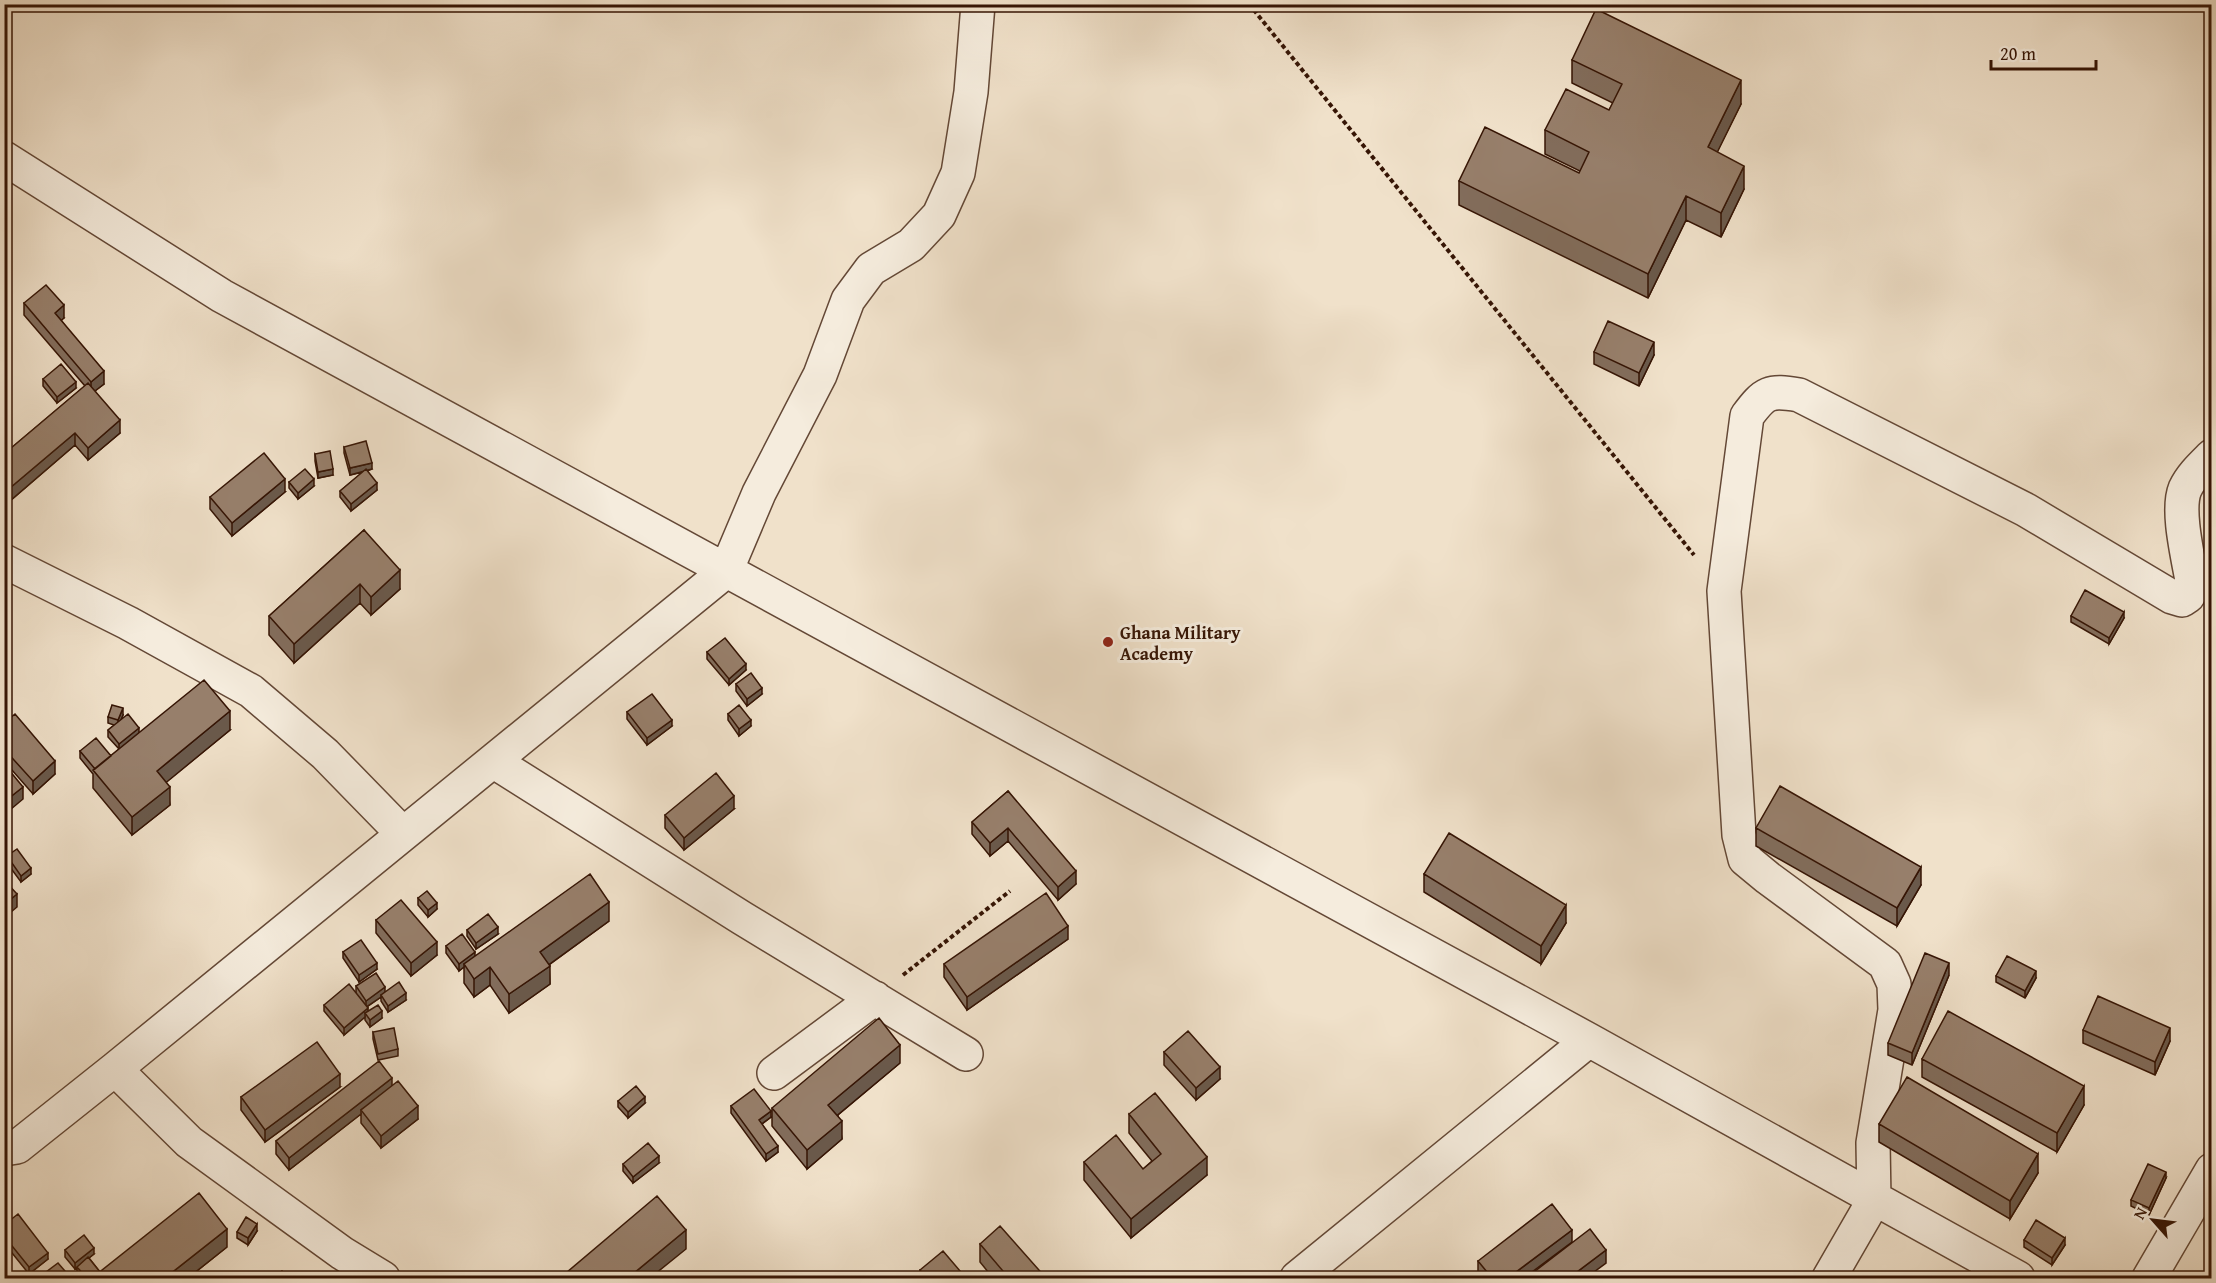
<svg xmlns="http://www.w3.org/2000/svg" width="2216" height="1283" font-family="'Gentium Book Plus',serif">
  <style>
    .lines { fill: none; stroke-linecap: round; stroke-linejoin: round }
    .minor-casing { stroke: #644836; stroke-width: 36 }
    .path { stroke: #361505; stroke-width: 4; stroke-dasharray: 4.5 3; stroke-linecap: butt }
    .minor { stroke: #f5ecdd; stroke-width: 33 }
    .wall { fill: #826d5c; stroke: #361505; stroke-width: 1.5 }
    .shaded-wall { fill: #6a594b; stroke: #361505; stroke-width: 1.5 }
    .building { fill: #977f6b; stroke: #361505; stroke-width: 1.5 }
    .poi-dot { fill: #8f2418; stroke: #f5ecdd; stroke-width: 2 }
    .labels { text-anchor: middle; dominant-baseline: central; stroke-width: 6; stroke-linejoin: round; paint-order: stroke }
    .poi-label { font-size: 18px; font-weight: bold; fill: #361505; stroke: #f5ecdd; text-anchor: start }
  </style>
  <rect width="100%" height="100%" fill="#f0e1ca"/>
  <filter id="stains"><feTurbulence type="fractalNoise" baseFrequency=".00333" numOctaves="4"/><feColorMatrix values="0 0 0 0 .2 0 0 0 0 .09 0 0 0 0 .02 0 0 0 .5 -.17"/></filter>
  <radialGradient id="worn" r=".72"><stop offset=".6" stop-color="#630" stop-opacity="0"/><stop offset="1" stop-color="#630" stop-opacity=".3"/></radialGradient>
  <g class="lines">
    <defs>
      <path id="minor" d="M4,158L222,296L1589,1040L2018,1278
        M4,561L128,623L251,691L325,754L403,834
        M493,761L742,918L966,1054
        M115,1069L189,1142L342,1253L383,1278
        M774,1073L875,998
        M4,1149L17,1147L115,1069L726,571L759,493L820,375L848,300L871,269L911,245L939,215L958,173L971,92L978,4
        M1297,1278L1589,1040
        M1829,1278L1874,1200L1873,1143L1895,1010L1894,984L1885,964L1768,878L1745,859L1739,835L1724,591L1747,416C1765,392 1769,390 1799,395L2026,510L2172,597L2182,600L2188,596L2193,586C2189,561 2176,511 2185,489C2191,476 2202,466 2212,456
        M2149,1278L2212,1170"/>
    </defs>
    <use href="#minor" class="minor-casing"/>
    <path class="path" d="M1249,4L1694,555
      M903,975L1010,891"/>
    <use href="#minor" class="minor"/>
  </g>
  <path class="wall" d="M1572,60L1741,104L1717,152L1744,189L1721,237L1686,220L1648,298L1459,205V181L1579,173L1580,171L1545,154V130L1609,110L1613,103L1572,83Z
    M24,303L64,318L61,320L104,384L95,391L120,433L88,460L75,445L4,506V454L85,386L24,315Z
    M1594,352L1654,355L1639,386L1594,364Z
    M43,379L76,388L57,403L43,386Z
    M344,447L372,469L367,471L377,490L351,511L340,497V491L363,472L350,475L344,453Z
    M315,454L333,475L318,478L315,461Z
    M289,482L314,486L298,499L289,488Z
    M285,492L232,536L210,509V497Z
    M364,530L400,589L371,615L360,603L294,663L269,635V616Z
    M2071,616L2124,618L2109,644L2071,622Z
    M707,652L746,670L729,685L707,659Z
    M736,684L762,694L747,706L736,691Z
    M627,712L672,726L647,745L627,719Z
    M728,714L751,726L739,736L728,720Z
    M123,715L121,720L139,733L230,730L166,782L170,805L132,835L93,788V774L80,758V751L111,756L119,749L108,737V730L114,725L108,723V717Z
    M4,723L55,774L33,794L4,761Z
    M1008,791L1076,884L1058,900L1008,841L990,856L972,834V822Z
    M734,809L684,850L665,828V815Z
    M1756,828L1921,885L1897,926L1756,846Z
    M7,856L31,874L21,882L7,863Z
    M1424,874L1566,923L1541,964L1424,892Z
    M418,898L437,909L428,917L418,905Z
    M376,920L437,955L411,976L376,933Z
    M609,921L549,965L550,984L509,1013L490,985L474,997L464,983V967L459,971L446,953V946L475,956Z
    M467,930L498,934L476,949L467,936Z
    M1068,939L967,1010L944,977V964Z
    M343,952L377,969L359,982L343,958Z
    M1949,975L1912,1065L1888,1055V1043Z
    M1996,976L2036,978L2025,998L1996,982Z
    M356,986L385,992L406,1000L388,1012L381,1001V997L367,1007L368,1011L382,1018L370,1027L365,1020V1017L344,1035L324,1011V1005L356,993Z
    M2083,1030L2170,1041L2155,1075L2083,1043Z
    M373,1032L398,1049V1056L378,1060L373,1039Z
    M1164,1052L1220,1079L1196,1100L1164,1065Z
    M1922,1059L2084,1105L2057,1152L1922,1077Z
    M900,1063L838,1115L842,1139L807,1169L772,1126V1108Z
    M392,1086L418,1119L381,1148L361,1123V1114L289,1170L276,1154V1141Z
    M340,1087L265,1142L241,1110V1097Z
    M618,1101L645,1103L628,1118L618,1107Z
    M731,1106L771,1117L762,1124L778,1152L766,1161L731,1113Z
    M1129,1114L1207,1175L1131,1238L1084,1180V1162L1143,1169L1152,1161L1129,1133Z
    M1879,1124L2038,1173L2010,1219L1879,1142Z
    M659,1163L633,1183L623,1171V1164Z
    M2166,1178L2149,1215L2131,1206V1200Z
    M4,1225L48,1259L29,1274L4,1243Z
    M257,1231L248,1245L237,1238V1232Z
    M2024,1240L2065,1245L2052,1265L2024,1247Z
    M980,1244L1046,1278H993L980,1262Z
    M227,1247L188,1278H81L77,1273V1268L75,1269L65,1257V1250L94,1254L89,1258L100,1272Z
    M1478,1261L1524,1278H1482L1478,1273Z
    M920,1270L966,1278H920Z"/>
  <path class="shaded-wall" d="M1741,80V104L1708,171V147Z
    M1744,166V189L1721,237V213Z
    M1686,196V220L1648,298V274Z
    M64,305V318L55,326V313Z
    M1654,342V355L1639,386V373Z
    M104,371V384L91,394V382Z
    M76,382V388L57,403V397Z
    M120,420V433L88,460V448Z
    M75,433V445L4,506V493Z
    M372,463V469L350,475V468Z
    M333,469V475L318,478V472Z
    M285,479V492L232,536V523Z
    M314,479V486L298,499V493Z
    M377,483V490L351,511V504Z
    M400,570V589L371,615V597Z
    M360,584V603L294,663V644Z
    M2124,612V618L2109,644V638Z
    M746,664V670L729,685V679Z
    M762,688V694L747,706V699Z
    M123,708V715L118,727V720Z
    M230,711V730L157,790V771Z
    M672,720V726L647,745V738Z
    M751,720V726L739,736V729Z
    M139,728V734L119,750V744Z
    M55,761V774L33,794V781Z
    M23,787V799L4,815V802Z
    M170,787V805L132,835V817Z
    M734,796V809L684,850V838Z
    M1008,828V841L990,856V843Z
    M1921,867V885L1897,926V908Z
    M31,868V874L21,882V876Z
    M1076,871V884L1058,900V887Z
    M17,894V907L4,918V905Z
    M609,902V921L540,971V952Z
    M437,903V909L428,917V910Z
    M1566,905V923L1541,964V946Z
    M1068,926V939L967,1010V997Z
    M498,927V934L476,949V943Z
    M437,942V955L411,976V963Z
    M475,952V959L464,964V967L459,971V964Z
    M377,963V969L359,982V975Z
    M1949,963V975L1912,1065V1053Z
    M550,966V984L509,1013V994Z
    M490,967V985L474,997V979Z
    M2036,971V978L2025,998V991Z
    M385,987V994L381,995V997L366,1007V1001Z
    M406,993V1000L388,1012V1006Z
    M368,1008V1014L365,1013V1017L344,1035V1028Z
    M382,1011V1018L370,1027V1020Z
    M2170,1028V1041L2155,1075V1062Z
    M900,1045V1063L828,1123V1105Z
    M1220,1067V1079L1196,1100V1088Z
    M340,1074V1087L265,1142V1130Z
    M392,1078V1090L361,1110V1114L289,1170V1158Z
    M2084,1086V1105L2057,1152V1133Z
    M645,1097V1103L628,1118V1112Z
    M418,1106V1119L381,1148V1136Z
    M771,1111V1117L759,1126V1120Z
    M842,1121V1139L807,1169V1150Z
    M778,1146V1152L766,1161V1154Z
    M2038,1154V1173L2010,1219V1201Z
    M659,1156V1163L633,1183V1177Z
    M1207,1157V1175L1131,1238V1219Z
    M2166,1172V1178L2149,1215V1208Z
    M257,1224V1231L248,1245V1238Z
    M227,1229V1247L188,1278H165Z
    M686,1230V1249L650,1278H628Z
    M1572,1230V1242L1524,1278H1508Z
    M2065,1238V1245L2052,1265V1258Z
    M94,1248V1254L75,1269V1263Z
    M1606,1250V1263L1586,1278H1569Z
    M48,1253V1259L29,1274V1267Z"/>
  <path class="building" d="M1596,9L1741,80L1708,147L1744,166L1721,213L1686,196L1648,274L1459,181L1485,127L1579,173L1589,152L1545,130L1566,89L1609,110L1622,84L1572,60Z
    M46,285L64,305L55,313L104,371L91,382L24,303Z
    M1608,321L1654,342L1639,373L1594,352Z
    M61,364L76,382L57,397L43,379Z
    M88,383L120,420L88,448L75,433L4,493V454Z
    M366,441L372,463L350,468L344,447Z
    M330,451L333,469L318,472L315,454Z
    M264,453L285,479L232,523L210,497Z
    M305,469L314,479L298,493L289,482Z
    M366,469L377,483L351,504L340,491Z
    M364,530L400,570L371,597L360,584L294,644L269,616Z
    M2085,590L2124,612L2109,638L2071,616Z
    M725,638L746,664L729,679L707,652Z
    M751,673L762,688L747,699L736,684Z
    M204,680L230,711L157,771L170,787L132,817L93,770Z
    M652,694L672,720L647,738L627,712Z
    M112,705L123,708L118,720L108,717Z
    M739,705L751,720L739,729L728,714Z
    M15,714L55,761L33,781L4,749V723Z
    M128,714L139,728L119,744L108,730Z
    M96,738L111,756L95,769L80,751Z
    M4,764L23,787L4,802Z
    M716,773L734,796L684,838L665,815Z
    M1780,786L1921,867L1897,908L1756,828Z
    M1008,791L1076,871L1058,887L1008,828L990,843L972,822Z
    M1449,833L1566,905L1541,946L1424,874Z
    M17,849L31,868L21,876L7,856Z
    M590,874L609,902L540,952L550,966L509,994L490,967L474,979L464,964Z
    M4,880L17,894L4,905Z
    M427,891L437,903L428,910L418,898Z
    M1046,893L1068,926L967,997L944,964Z
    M401,900L437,942L411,963L376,920Z
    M488,914L498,927L476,943L467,930Z
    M462,934L475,952L459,964L446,946Z
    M361,940L377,963L359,975L343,952Z
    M1925,953L1949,963L1912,1053L1888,1043Z
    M2007,956L2036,971L2025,991L1996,976Z
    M376,973L385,987L366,1001L356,986Z
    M399,982L406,993L388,1006L381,995Z
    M349,984L368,1008L344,1028L324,1005Z
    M2098,996L2170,1028L2155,1062L2083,1030Z
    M378,1005L382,1011L370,1020L365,1013Z
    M1948,1011L2084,1086L2057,1133L1922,1059Z
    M879,1018L900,1045L828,1105L842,1121L807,1150L772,1108Z
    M394,1028L398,1049L378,1054L373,1032Z
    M1188,1031L1220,1067L1196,1088L1164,1052Z
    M317,1042L340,1074L265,1130L241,1097Z
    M379,1061L392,1078L289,1158L276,1141Z
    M1907,1077L2038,1154L2010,1201L1879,1124Z
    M398,1081L418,1106L381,1136L361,1110Z
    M636,1086L645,1097L628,1112L618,1101Z
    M754,1089L771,1111L759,1120L778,1146L766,1154L731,1106Z
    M1155,1093L1207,1157L1131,1219L1084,1162L1116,1135L1143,1169L1161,1154L1129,1114Z
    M648,1143L659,1156L633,1177L623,1164Z
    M2148,1164L2166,1172L2149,1208L2131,1200Z
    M199,1193L227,1229L165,1278H92Z
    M657,1196L686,1230L628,1278H560Z
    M1552,1204L1572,1230L1508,1278H1492L1478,1261Z
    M18,1214L48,1253L29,1267L4,1236V1225Z
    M246,1217L257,1224L248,1238L237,1232Z
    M2036,1220L2065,1238L2052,1258L2024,1240Z
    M1000,1226L1046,1278H993L1003,1271L980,1244Z
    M1590,1229L1606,1250L1569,1278H1526Z
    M84,1235L94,1248L75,1263L65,1250Z
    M943,1251L966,1278H927L920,1270Z
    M88,1257L100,1272L92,1278H87L77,1267Z
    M58,1263L71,1278H38Z
    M282,1271L291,1278H275Z"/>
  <circle class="poi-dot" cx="1108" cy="642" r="6"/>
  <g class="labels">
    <g class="poi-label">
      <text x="1120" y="632">Ghana Military<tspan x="1120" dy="21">Academy</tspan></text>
    </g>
  </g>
  <rect width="2216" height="1283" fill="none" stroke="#f0e1ca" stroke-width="24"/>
  <rect x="6" y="6" width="2204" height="1271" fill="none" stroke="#361505" stroke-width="3"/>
  <rect x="12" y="12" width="2192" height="1259" fill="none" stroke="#361505" stroke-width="1.5"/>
  <g transform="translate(2153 1220) rotate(298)" stroke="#f5ecdd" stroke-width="4.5" paint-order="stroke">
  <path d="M0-4.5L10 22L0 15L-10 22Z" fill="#361505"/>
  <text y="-9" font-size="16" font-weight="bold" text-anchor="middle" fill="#361505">N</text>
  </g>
  <path d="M1991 60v9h105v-9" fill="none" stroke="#361505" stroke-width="3"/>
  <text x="2000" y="60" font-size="18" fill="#361505" stroke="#f5ecdd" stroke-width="4.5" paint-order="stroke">20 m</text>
  <rect width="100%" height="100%" filter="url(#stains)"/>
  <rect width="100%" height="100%" fill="url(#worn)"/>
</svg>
